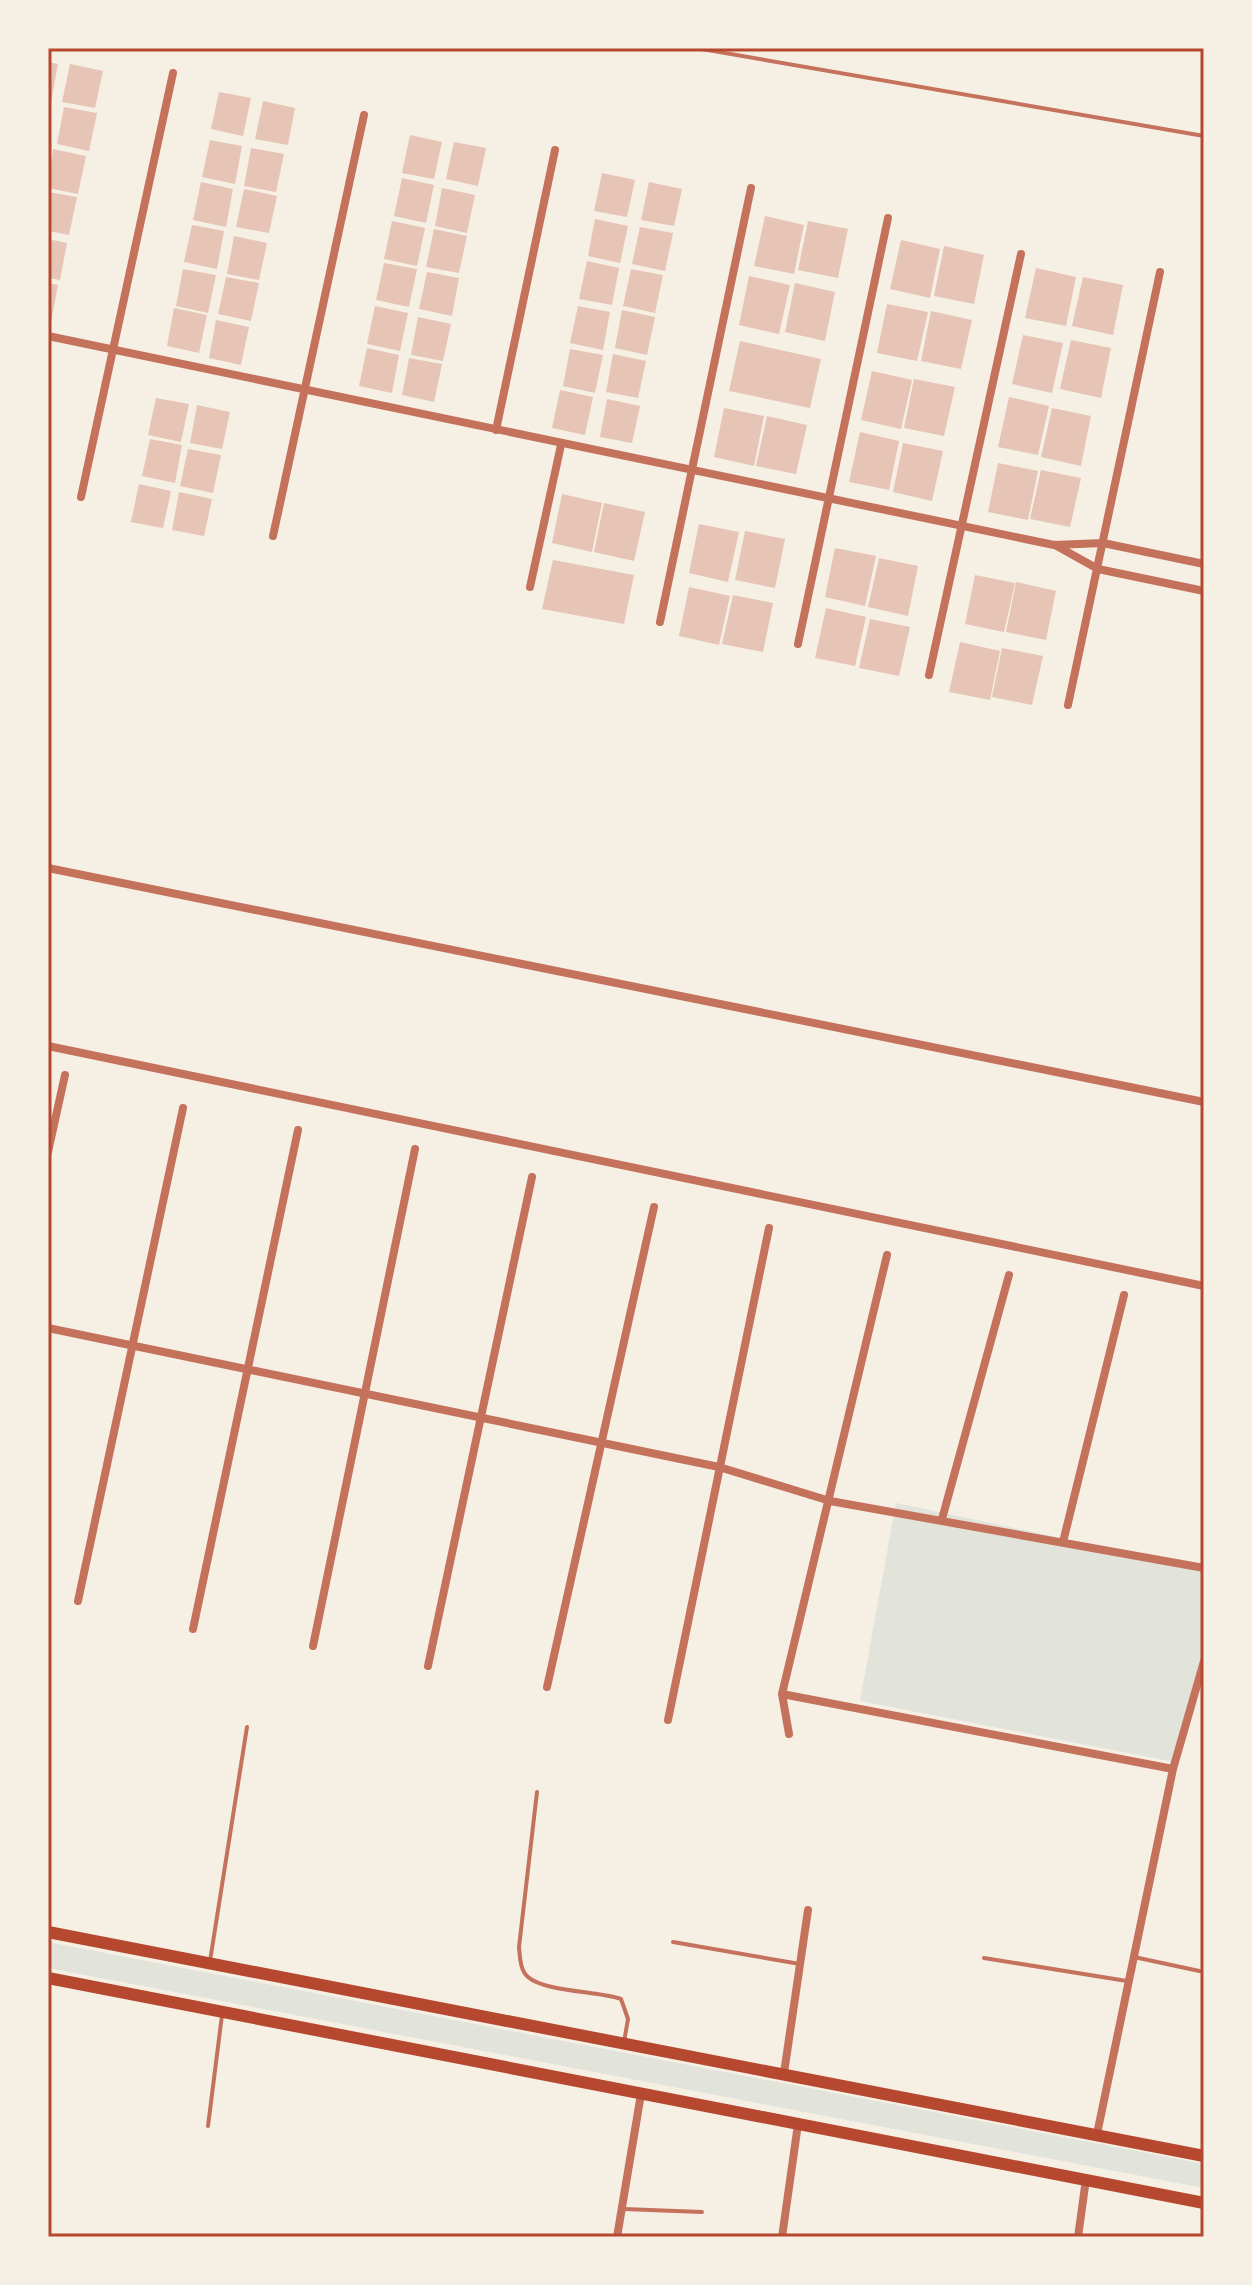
<svg xmlns="http://www.w3.org/2000/svg" width="1252" height="2285" font-family="Arial,sans-serif">
  <style>
    .green { fill: #e2e4dc }
    .building { fill: #e6c5b7 }
    .lines { fill: none; stroke-linecap: round; stroke-linejoin: round }
    .service { stroke: #c5725c; stroke-width: 4 }
    .minor { stroke: #c5725c; stroke-width: 8 }
    .secondary { stroke: #b5482f; stroke-width: 12 }
    .neatline { fill: none; stroke: #b5482f; stroke-width: 3 }
  </style>
  <rect width="100%" height="100%" fill="#f6efe4"/>
  <path class="green" d="M896,1503L1204,1568V1648L1174,1762L860,1701Z
    M48,1942L1204,2164V2188L48,1968Z"/>
  <path class="building" d="M48,62L58,64L51,102L48,101Z
    M70,64L103,71L95,108L62,102Z
    M219,92L251,98L243,136L211,129Z
    M263,101L295,108L288,145L255,139Z
    M64,107L97,113L89,151L57,144Z
    M410,135L442,142L434,179L402,173Z
    M210,140L242,146L235,184L202,177Z
    M454,142L486,148L478,186L446,179Z
    M251,148L284,154L276,192L244,186Z
    M53,149L86,156L78,194L48,188Z
    M602,173L635,180L627,217L594,211Z
    M402,178L434,185L426,223L394,216Z
    M201,182L233,189L226,227L193,220Z
    M649,182L682,189L674,226L641,220Z
    M442,188L475,195L467,233L435,226Z
    M244,189L277,196L269,233L236,227Z
    M48,192L77,197L69,235L48,231Z
    M765,216L804,225L794,274L754,266Z
    M595,219L628,226L620,263L588,256Z
    M392,221L425,228L417,266L384,259Z
    M808,221L848,229L838,278L798,270Z
    M192,225L224,231L217,269L184,262Z
    M640,227L673,233L665,271L632,264Z
    M434,229L467,236L459,273L426,267Z
    M234,236L267,243L259,280L227,274Z
    M48,239L67,243L60,280L48,278Z
    M901,240L940,249L930,298L890,289Z
    M944,246L984,255L974,304L934,296Z
    M587,261L619,268L612,305L579,299Z
    M384,263L417,269L409,307L376,300Z
    M1036,268L1076,277L1066,326L1025,318Z
    M183,269L216,275L208,313L176,306Z
    M631,269L663,275L655,313L623,306Z
    M427,272L459,278L452,316L419,309Z
    M749,276L790,285L779,334L739,325Z
    M226,277L259,283L251,321L218,314Z
    M1083,277L1123,285L1113,335L1072,326Z
    M48,283L58,285L51,323L48,322Z
    M795,283L835,292L825,341L785,332Z
    M887,304L928,312L917,361L877,353Z
    M375,306L408,313L400,351L367,344Z
    M578,306L610,312L603,350L570,343Z
    M174,308L207,315L199,353L167,346Z
    M622,310L655,317L647,355L615,348Z
    M931,311L972,320L961,369L921,361Z
    M418,317L451,324L443,361L411,355Z
    M216,320L249,327L241,365L209,358Z
    M1023,335L1063,343L1052,393L1012,384Z
    M1071,340L1111,348L1101,398L1060,389Z
    M740,341L821,359L810,408L729,391Z
    M367,348L399,355L392,393L359,386Z
    M570,349L603,355L595,393L563,386Z
    M613,354L646,361L638,398L606,392Z
    M409,358L442,364L434,402L402,395Z
    M872,371L912,380L901,429L861,420Z
    M914,379L955,387L944,436L904,428Z
    M560,390L593,397L585,435L552,428Z
    M1009,397L1049,406L1038,455L998,447Z
    M156,398L189,404L181,442L148,435Z
    M607,399L640,406L632,443L600,437Z
    M197,405L230,412L222,449L190,443Z
    M724,408L764,416L754,466L714,457Z
    M1052,408L1091,416L1081,466L1041,457Z
    M767,416L807,425L796,474L756,466Z
    M860,432L899,441L889,490L849,482Z
    M150,439L182,445L175,483L142,476Z
    M903,443L943,451L932,501L893,492Z
    M188,449L221,455L213,493L180,486Z
    M998,463L1038,471L1028,520L988,512Z
    M1041,470L1081,478L1070,527L1030,519Z
    M139,484L171,491L163,528L131,522Z
    M179,492L212,499L204,536L172,530Z
    M562,494L602,503L592,552L552,543Z
    M604,503L645,512L634,561L594,552Z
    M699,524L739,532L728,582L689,573Z
    M745,531L785,539L775,588L735,580Z
    M835,548L876,556L865,606L825,597Z
    M879,558L918,566L908,616L868,607Z
    M553,560L634,575L624,624L542,609Z
    M975,575L1015,583L1004,632L965,624Z
    M1016,582L1056,591L1046,640L1006,632Z
    M689,587L730,596L719,645L679,636Z
    M733,595L773,603L763,652L722,644Z
    M826,608L866,617L855,666L815,658Z
    M870,619L910,627L899,676L859,668Z
    M960,642L1000,651L990,700L949,692Z
    M1002,648L1043,656L1032,705L992,697Z"/>
  <g class="lines">
    <path class="service" d="M696,48L1204,136
      M537,1792L519,1947C520,1957 520,1970 528,1977C545,1992 598,1991 621,1999L628,2019L624,2042
      M673,1942L800,1964
      M1134,1957L1204,1972
      M984,1958L1127,1981
      M210,1961L247,1727
      M208,2126L222,2015
      M624,2209L702,2212"/>
    <path class="minor" d="M48,336L1054,545L1103,543L1204,564
      M496,430L555,150
      M81,497L173,73
      M273,536L364,115
      M1055,545L1098,569L1204,591
      M530,587L561,445
      M660,622L751,188
      M798,644L888,218
      M929,675L1021,254
      M1068,705L1160,272
      M48,868L1204,1102
      M48,1046L1204,1286
      M48,1152L65,1075
      M48,1328L719,1467L830,1501L1204,1568
      M942,1519L1009,1275
      M1063,1542L1124,1295
      M78,1601L183,1108
      M193,1629L298,1130
      M313,1646L415,1149
      M428,1666L532,1177
      M547,1687L654,1207
      M782,1694L1173,1769
      M668,1720L769,1228
      M789,1734L782,1694L887,1255
      M784,2073L808,1910
      M1097,2134L1173,1769L1204,1661
      M617,2237L641,2094
      M782,2237L798,2124
      M1078,2237L1086,2179"/>
    <path class="secondary" d="M48,1932L1204,2156
      M48,1978L1204,2203"/>
  </g>
  <rect width="1252" height="2285" fill="none" stroke="#f6efe4" stroke-width="100"/>
  <rect x="50" y="50" width="1152" height="2185" class="neatline"/>
</svg>
